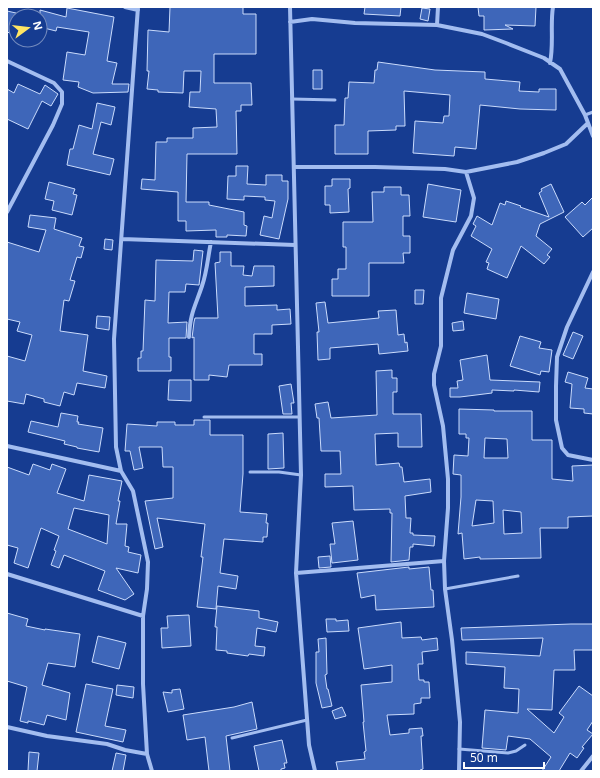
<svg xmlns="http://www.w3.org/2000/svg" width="600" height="778" font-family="'Open Sans',sans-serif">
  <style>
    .building { fill: #3e66b9; stroke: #cadbfc; fill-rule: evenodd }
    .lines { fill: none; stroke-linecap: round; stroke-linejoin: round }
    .lane { stroke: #a3bdf0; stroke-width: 3 }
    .street { stroke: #a3bdf0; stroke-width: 4 }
  </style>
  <rect width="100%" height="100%" fill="#163c91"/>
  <path class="building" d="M170,7H243V14H256V54H214V83H251L252,105H241V111H236L237,154H187L186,202H209V205L244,212V225L247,226L246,236L227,235V237H216V230L186,231V221H178V192L141,189L142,179L155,180L156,142H167V138H193V128L217,127L216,109L189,107L190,92H200L201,71H184L183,93L158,92V90L147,89L149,71H147L148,30L169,32Z
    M365,7H401L400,16L364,14Z
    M478,7H536L535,26L505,25L513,29L484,30V16H479Z
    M67,8L114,17L107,61L117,63L112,84H129L128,92L93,93L78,87L79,82L63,80L67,52L85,55L89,32L57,27L56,31L40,27V10L66,17Z
    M422,8L430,9L428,21L420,19Z
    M7,11L16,13V35L7,32Z
    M378,62L435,70L485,72V79L520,82L519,91L539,92V89H556V110L520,109L480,105L476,149L455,147L454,156L413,153L415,121L443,123L444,116H449L450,95L404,91L405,126H396V130L368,131V154H335V125H344L345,98H348L349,82L374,83L375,70H377Z
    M313,70H322V89H313Z
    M18,84L40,94L45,85L58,94L51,106L42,101L28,129L7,119V89L14,93Z
    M97,103L115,107L111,125L101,122L93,154L114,159L110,175L67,165L70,149H73L79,125L92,129Z
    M236,166H248L247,184L266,185V175H282V181H288V199L279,239L260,235L264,216L272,218L275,201L265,200V197L244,196V200L227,199L228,176H236Z
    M332,179H350V188L348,189L349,212L330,213V205H325V186H332Z
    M49,182L75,189L73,194L77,195L72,215L52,210L54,201L45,199Z
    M428,184L461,190L456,222L423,217Z
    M551,184L564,212L540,224L536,236L552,249L547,255L550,257L544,264L521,246L507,278L487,269L489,263L486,262L492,249L471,236L476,226L473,224L477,216L492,225L500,203L505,205L506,201L521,206L520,207L549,217L539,193L542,191L541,189Z
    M384,187H401V195H409L410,216H403V236H410V253H403L404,263H369V296H332V279H338V269H346V247H343V222H373L372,192H384Z
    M593,197V228L583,237L565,217L582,202L585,205Z
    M30,215L56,218L54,229L82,238L79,246L84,247L81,258L77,257L70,280L75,281L69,301L64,300L60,331L88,335L83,371L107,376L105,388L77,383L74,395L64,392L60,406L44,402V399L26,394L24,404L7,401V356L25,361L32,335L17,331L20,322L7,319V242L39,252L46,230L28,227Z
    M105,239L113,240L112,250L104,249Z
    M194,250L203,251L199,285L186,284L185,292H169L168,323L187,322L186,338H169V357H171V371H138V358H141V351H143L145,300L155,301L156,260L193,261Z
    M220,252H231V266H244L243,275L252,276L254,266H274V286L245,287V306L277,305V310L290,309L291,324L272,325V334H254V354H262V365H229L227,377L209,375V380H194V337L192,338L194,322L195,318H218L215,263L220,262Z
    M415,290H424L423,304H415Z
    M467,293L499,299L496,319L464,313Z
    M325,302L328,323L379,318L378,311L396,310L398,335L404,334L405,343L407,342L408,351L379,354L378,344L330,348V359L318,360L317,332H319L316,303Z
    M97,316L110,317L109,330L96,328Z
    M463,321L464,330L453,331L452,323Z
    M573,332L583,336L573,359L563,355Z
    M520,336L541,342L539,348L552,350L549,372L541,371L540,375L510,366Z
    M487,355L490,380L540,382L539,392L514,390V391L492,390V393L460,397H450V388H458L457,381L463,380L460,360Z
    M392,370V378H397V392H393V414H421L422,447H398V433L375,434L376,465L399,463L400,467H402L404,482L430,479L431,492L405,496L406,518H411L410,533H413V535L435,536L434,546L413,544V547H410L409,560L391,562L392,513H390V509L354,510L353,486L325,487V474H341L340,451H321L319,418H317L315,404L328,402L331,418L377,415L376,371Z
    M568,372L588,378L585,388L593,389V414L584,413V409L570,408L572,384L565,382Z
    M169,380H191V401L168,400Z
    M291,384L294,403H291L292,414H283L279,386Z
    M459,409L494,410V411H532V440H552V479L573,481L572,466L593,465V516L568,517V528H540L541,558L480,559V557L464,559L462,533L458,534L461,497V475L453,474L454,455L468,456L469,438H466V434H459ZM485,438L507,439L508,458H484ZM476,500L493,501L494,523L472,526ZM503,510L521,512L522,533L504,534Z
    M61,413L78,416L77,422H79L78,424L103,428L99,452L77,448V447L64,444L65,441L28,432L31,421L58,427Z
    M194,420H210V435H243V474L240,512L267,514L266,523H268L267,537H263V542L224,539L220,573L238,576L236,589L218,586L216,609L197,607L203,557H201L205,524L157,518L163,547L155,549L145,501L173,498V467H163L162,447H139L143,468L134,470L130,451H125L127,424L157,426V422H175V425H194Z
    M283,433L284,468L268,469V434Z
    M33,464L50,470L52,464L66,469L57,493L84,501L89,475L122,481L118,501H120L116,524H127L125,546L129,547L128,552L141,555L138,573L116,568L134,594L125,600L98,590L105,571L64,555L59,568L51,565L56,551L54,550L59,536L41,528L28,568L14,563L18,548L7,545V467L29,475ZM74,508L109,515L107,544L68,529Z
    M353,521L358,560L332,563L330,544H335L332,523Z
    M330,556L331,567L319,568L318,557Z
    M409,567V569L429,567L431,590H433L434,607L376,610L375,595L361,598L357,573Z
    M217,606L259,611V618L278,622L276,632L257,628L255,646L265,647L264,656L249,654L248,656L227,653V651L216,650L217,627H215Z
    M7,613L28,619L26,626L45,630V629L80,634L75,667L48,663L42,685L70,693L66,720L47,715L44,725L28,721V723L20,721L27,687L7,681Z
    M189,615L191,646L162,648L161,628H168L167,616Z
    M326,619H336V621L348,620L349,631L327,632Z
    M401,622L402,638L421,637L422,640L437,638L438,650L422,652L423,664H418L419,680H424V682H429L430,698H421V703L414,704V714L387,715L390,735L409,733V729L422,728L423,736H421L423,769L420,770V771H338L336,762L365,759L364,752L366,751L363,722H364L361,685L392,682V665L364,669L358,628Z
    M571,624H593V650H574L575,670H554L552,710L527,709L554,733L564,717L559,713L579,686L593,696V721L587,730L593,734L582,747L584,748L577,758L570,753L559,771H542L551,757L530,739L508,736L506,750L482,748L485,710L518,713L519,689L504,688L505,667L466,664V652L540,656L543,638L462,640L461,628Z
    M98,636L126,643L119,669L92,662Z
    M326,638L327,674L325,675L327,689H328L332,706L322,708L316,683V652H319L318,639Z
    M86,684L113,689L105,726L126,730L123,742L76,732Z
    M117,685L134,687L133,698L116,695Z
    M180,689L184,709L168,712L163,692L172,693V690Z
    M252,702L257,729L226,736L230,771H209L205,737L187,740L183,715L234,707Z
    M342,707L346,716L335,719L332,711Z
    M282,740L287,763H284L285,768L281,769V771H259L254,746Z
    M29,752L39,753L37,771H28Z
    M116,753L126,755L123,771H112Z"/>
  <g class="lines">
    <path class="lane" d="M292,99L335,100
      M585,115L593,112
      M204,417H299
      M250,472H279L301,475
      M445,589L518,576
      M232,738L307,720
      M459,749L508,753L516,751L525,745"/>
    <path class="street" d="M125,7L138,10
      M138,7L114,339L116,447L121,471L133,491L148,562L147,589L143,616V684L147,754L152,771
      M290,7L301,475L296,573L309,745L315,771
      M290,22L312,19L355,23L437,25L482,34L506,43L544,58L560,69L585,115L593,136
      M437,25L438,7
      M7,61L54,83L62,92V104L53,125L7,212
      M550,63C554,44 550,25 553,7
      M295,167H375L445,169L466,172L517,162L544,153L566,144L588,123
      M122,239L295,245
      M593,272L567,327L557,357L556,386V420L562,448L568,455L593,460
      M189,337C190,313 195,307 202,286C207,272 208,256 211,242
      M7,446L121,471
      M296,573L444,561
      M7,574L143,616
      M7,727L47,736L107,744L125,750L147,754
      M459,771L460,722L452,640L445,589L444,561L448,508V479L443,426L434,385V374L441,346V298L453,250L471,216L474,198L466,172
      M581,771L593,756"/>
  </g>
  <rect width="600" height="778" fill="none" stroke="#ffffff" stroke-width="16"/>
  <g transform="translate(28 28) rotate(75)"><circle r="19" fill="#163c91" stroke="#738abd"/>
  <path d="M0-3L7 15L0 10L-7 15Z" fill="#ffe563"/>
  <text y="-6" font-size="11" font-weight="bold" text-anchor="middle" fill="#ffffff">N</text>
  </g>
  <path d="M464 762v6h80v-6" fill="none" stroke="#ffffff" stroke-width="2"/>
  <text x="470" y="762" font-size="12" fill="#ffffff" stroke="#163c91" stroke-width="3" paint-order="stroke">50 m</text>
</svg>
